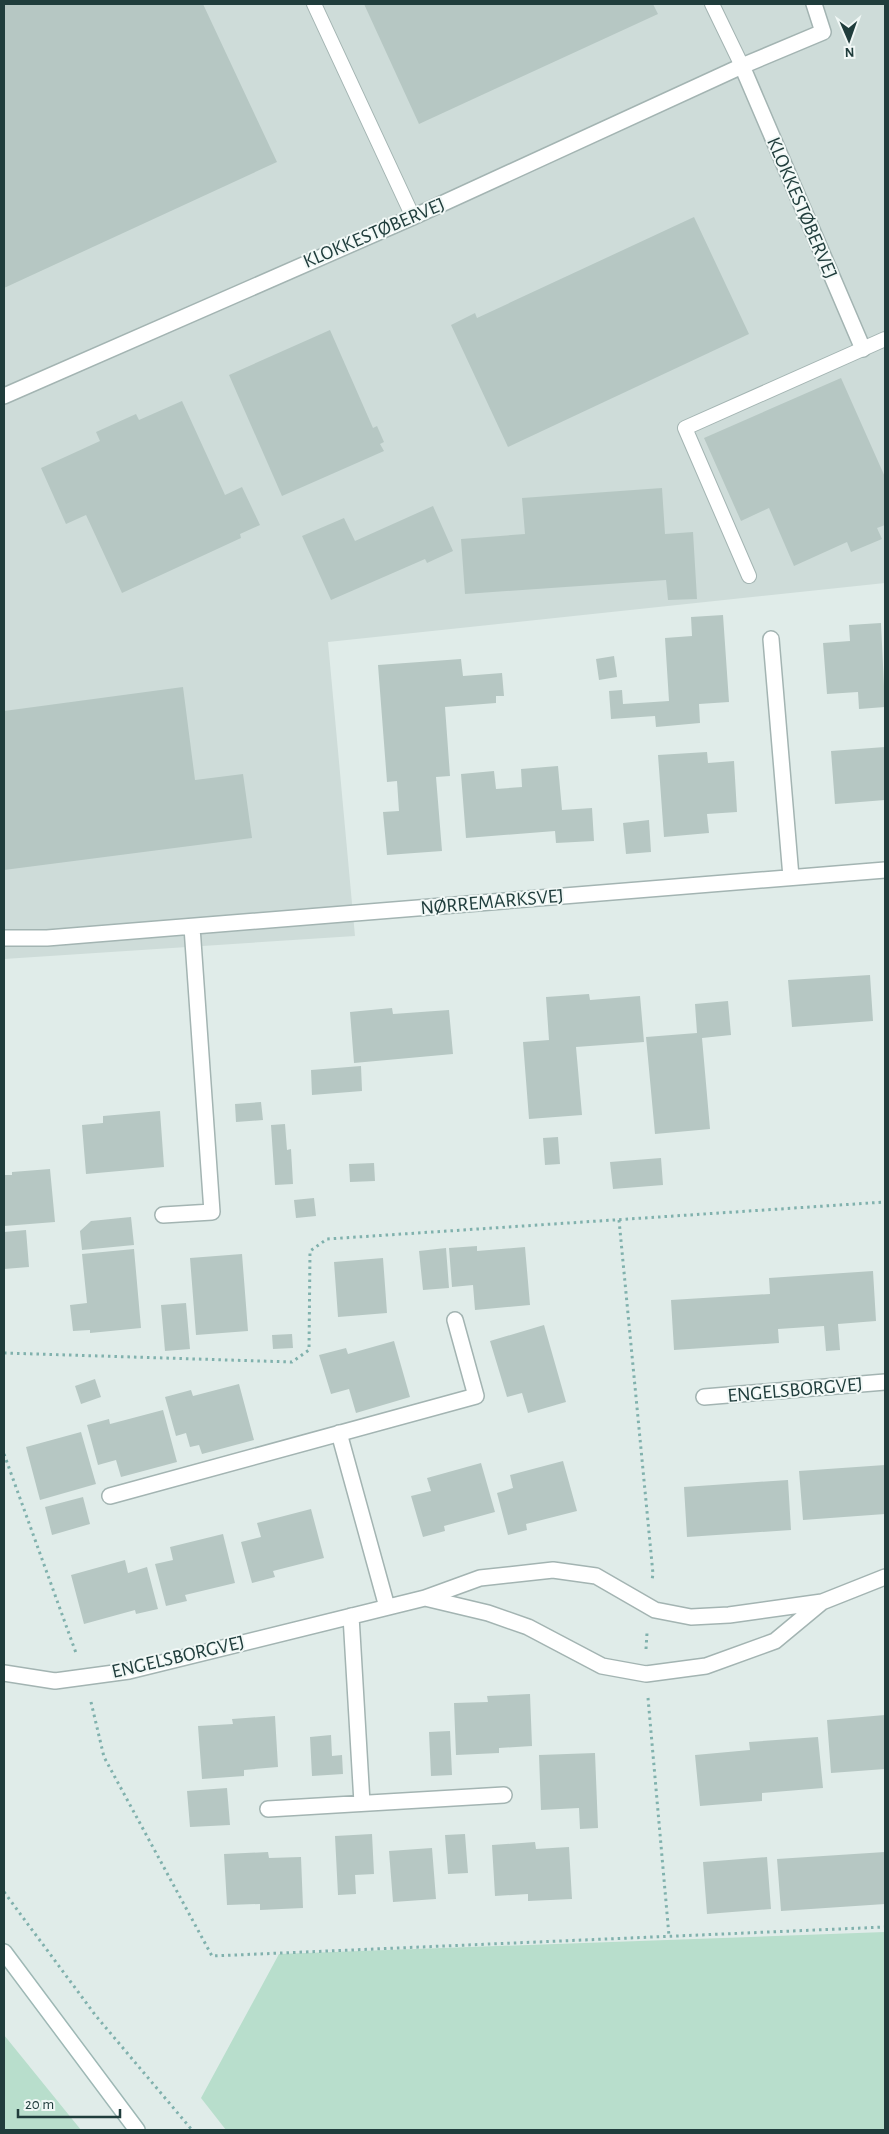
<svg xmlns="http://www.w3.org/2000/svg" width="889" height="2134" font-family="'Alegreya Sans',sans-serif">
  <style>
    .built { fill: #cedcd9 }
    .green { fill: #b8decc }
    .building { fill: #b6c7c3 }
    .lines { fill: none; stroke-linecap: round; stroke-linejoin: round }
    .lane-casing { stroke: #a3b4b2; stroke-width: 16 }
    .street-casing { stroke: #a3b4b2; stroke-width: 18 }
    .secondary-casing { stroke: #9eb8b5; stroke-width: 18 }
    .path { stroke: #80b1ad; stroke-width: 3; stroke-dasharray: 2.5 4; stroke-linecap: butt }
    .lane { stroke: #fff; stroke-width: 14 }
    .street { stroke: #fff; stroke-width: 15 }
    .secondary { stroke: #fff; stroke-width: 15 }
    .labels { text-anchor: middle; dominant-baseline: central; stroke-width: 4; stroke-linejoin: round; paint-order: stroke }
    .street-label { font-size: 20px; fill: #203d3c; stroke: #f1f8f6 }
  </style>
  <rect width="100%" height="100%" fill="#e0ece9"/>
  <path class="built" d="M4,4H885V583L328,642L355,936L4,959Z"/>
  <path class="green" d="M885,1932V2130H226L201,2098L279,1954Z
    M4,2035L81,2130H4Z"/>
  <path class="building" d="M4,4H203L277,162L4,288Z
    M364,4H653L658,14L419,124Z
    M694,217L749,334L508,447L451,325L475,313L477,318Z
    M330,330L373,428L377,426L384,442L380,444L384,451L282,496L229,375Z
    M841,378L885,477V525L877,528L882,539L851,552L847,542L794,566L769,508L741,521L704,438Z
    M182,401L225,495L242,487L260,525L240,534L241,538L122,593L86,515L66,524L41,468L100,441L96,432L136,414L139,420Z
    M662,488L665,534L693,532L697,599L668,600L666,580L465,594L461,539L525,534L522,498Z
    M433,506L453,551L427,563L425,559L331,600L302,536L344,518L355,541Z
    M723,615L729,702L699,704L700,723L656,727L655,716L611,719L609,691L622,690L623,704L669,701L665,638L692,636L691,617Z
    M881,623L885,707L859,709L858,692L827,694L823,643L850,641L849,625Z
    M614,656L617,677L599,680L596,659Z
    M461,659L463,676L502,673L504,696H496V703L445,707L450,776L436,777L442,851L387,855L383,812L399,811L397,781L387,782L378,665Z
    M183,687L195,780L243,774L252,838L4,870V711Z
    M885,747V800L835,804L831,751Z
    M707,752L708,763L734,761L737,812L707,814L709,833L664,837L658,755Z
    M558,766L562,810L592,808L594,841L556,843L555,831L466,838L461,774L494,771L496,789L522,787L521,769Z
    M649,820L651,852L626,854L623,823Z
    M870,975L873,1021L792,1027L788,980Z
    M589,994L590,1000L640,996L644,1042L576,1047L582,1115L529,1119L523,1042L549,1040L546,997Z
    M728,1001L731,1035L702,1038L710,1129L655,1134L646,1037L697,1033L695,1004Z
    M392,1008L393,1014L449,1010L453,1054L354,1063L350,1012Z
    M361,1066L362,1091L312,1095L311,1070Z
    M261,1102L263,1120L236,1122L235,1104Z
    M160,1111L164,1167L86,1174L82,1125L103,1123V1116Z
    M285,1124L287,1150L291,1149L293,1184L275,1185L271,1125Z
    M558,1137L560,1164L545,1165L543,1138Z
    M661,1158L663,1185L613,1189L610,1162Z
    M374,1163L375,1181L350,1182L349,1164Z
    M50,1169L55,1222L4,1226V1175H12V1172Z
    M314,1198L316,1216L296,1218L294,1200Z
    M131,1217L134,1245L82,1250L80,1231L91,1221Z
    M26,1230L29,1267L4,1269V1232Z
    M477,1246V1251L525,1247L530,1305L475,1310L473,1285L452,1287L449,1248Z
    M446,1248L449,1288L423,1290L419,1251Z
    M134,1249L141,1328L90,1333V1330L73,1331L70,1305L87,1303L82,1254Z
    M242,1254L248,1331L196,1335L190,1258Z
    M383,1258L387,1313L338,1317L334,1262Z
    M873,1271L876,1321L838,1324L840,1350L826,1351L824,1326L778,1329L779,1343L674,1350L671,1300L770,1294L769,1278Z
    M186,1303L190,1349L165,1351L161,1305Z
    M544,1325L566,1402L528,1413L522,1393L507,1397L490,1341Z
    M292,1334L293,1348L273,1349L272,1335Z
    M394,1341L410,1397L356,1413L349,1389L331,1394L319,1355L346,1348L348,1354Z
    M95,1379L101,1397L81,1404L75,1386Z
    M239,1384L254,1440L202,1454L199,1445L190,1447L186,1433L176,1436L165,1397L191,1390L193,1396Z
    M163,1410L177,1462L121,1477L116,1460L98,1465L87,1425L109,1419L110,1424Z
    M81,1432L96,1484L40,1500L26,1447Z
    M563,1461L577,1511L526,1524L527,1530L508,1535L497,1493L513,1488L510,1475Z
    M481,1463L495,1512L444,1526L445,1531L423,1537L411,1496L431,1491L427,1478Z
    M885,1465V1514L803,1520L799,1471Z
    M788,1480L791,1530L687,1537L684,1487Z
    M83,1497L90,1524L52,1535L45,1507Z
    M311,1509L324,1558L273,1571L275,1577L252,1583L241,1542L261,1537L257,1523Z
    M223,1534L235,1583L185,1595L187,1601L166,1606L155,1564L173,1560L170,1547Z
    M125,1560L128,1573L147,1567L158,1609L136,1614L135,1610L84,1624L71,1575Z
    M530,1694L532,1746L499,1748V1753L456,1755L454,1703L488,1702L487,1696Z
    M885,1715V1769L831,1773L827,1720Z
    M275,1716L278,1767L244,1770V1776L202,1779L198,1726L233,1724L232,1719Z
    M450,1731L452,1775L431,1776L429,1732Z
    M331,1735L332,1756L342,1755L343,1774L312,1776L310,1737Z
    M818,1737L823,1788L762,1793V1801L700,1806L695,1755L750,1750L749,1742Z
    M595,1753L598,1828L580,1829L579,1808L541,1810L539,1755Z
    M227,1788L230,1825L190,1827L187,1791Z
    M372,1834L374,1874L355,1875L356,1894L338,1895L335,1836Z
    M465,1834L468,1873L448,1874L445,1835Z
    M535,1842L536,1849L569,1847L572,1899L528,1901V1894L495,1896L492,1845Z
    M432,1848L436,1899L393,1902L389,1851Z
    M268,1852L269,1858L301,1857L303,1908L260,1910V1904L227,1905L224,1854Z
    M885,1852V1904L781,1911L777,1859Z
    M767,1857L771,1909L707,1914L703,1862Z"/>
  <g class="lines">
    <defs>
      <path id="lane" d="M314,4L413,217
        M712,4L742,66
        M749,576L685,428L885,339"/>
      <path id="street" d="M742,66L863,349
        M4,396L413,217L742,66L823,32L814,4
        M771,639L791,877
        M4,938H47L885,870
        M163,1215L212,1212L192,927
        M704,1397L885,1382
        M339,1433L387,1607
        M110,1496L476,1396L455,1320
        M425,1598L488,1613L528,1627L602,1666L646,1674L706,1666L775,1641L822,1602
        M351,1616L362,1803
        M4,1673L55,1681L129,1671L425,1598L480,1578L553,1570L596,1576L655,1610L691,1617L729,1615L822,1602L885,1577
        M268,1809L504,1795"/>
      <path id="secondary" d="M4,1952L137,2130"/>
    </defs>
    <use href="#lane" class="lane-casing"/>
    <use href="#street" class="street-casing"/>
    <use href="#secondary" class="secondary-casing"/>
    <path class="path" d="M619,1220L653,1574L652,1580
      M4,1353L292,1362L309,1350L310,1251L327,1239L885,1202
      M4,1454L76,1653
      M646,1649L647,1633
      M648,1698L669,1936
      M91,1702L104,1757L212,1956L885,1927
      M4,1892L96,2016L192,2130"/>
    <use href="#lane" class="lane"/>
    <use href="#street" class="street"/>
    <use href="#secondary" class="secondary"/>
  </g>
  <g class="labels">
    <g class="street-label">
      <text transform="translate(802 208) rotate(67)">KLOKKESTØBERVEJ</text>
      <text transform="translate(374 233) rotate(-23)">KLOKKESTØBERVEJ</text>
      <text transform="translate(492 902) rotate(-5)">NØRREMARKSVEJ</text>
      <text transform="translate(795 1390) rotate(-5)">ENGELSBORGVEJ</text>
      <text transform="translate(178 1657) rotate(-13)">ENGELSBORGVEJ</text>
    </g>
  </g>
  <rect width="889" height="2134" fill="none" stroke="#203d3c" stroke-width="10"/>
  <g transform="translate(849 40) rotate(178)" stroke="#f1f8f6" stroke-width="4" paint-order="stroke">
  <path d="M0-4L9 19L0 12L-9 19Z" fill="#203d3c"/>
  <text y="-8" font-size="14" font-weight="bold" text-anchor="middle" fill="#203d3c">N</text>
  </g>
  <path d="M18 2109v8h102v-8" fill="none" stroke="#203d3c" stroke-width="2.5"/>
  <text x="25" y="2109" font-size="15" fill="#203d3c" stroke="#f1f8f6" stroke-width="4" paint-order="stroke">20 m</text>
</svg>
